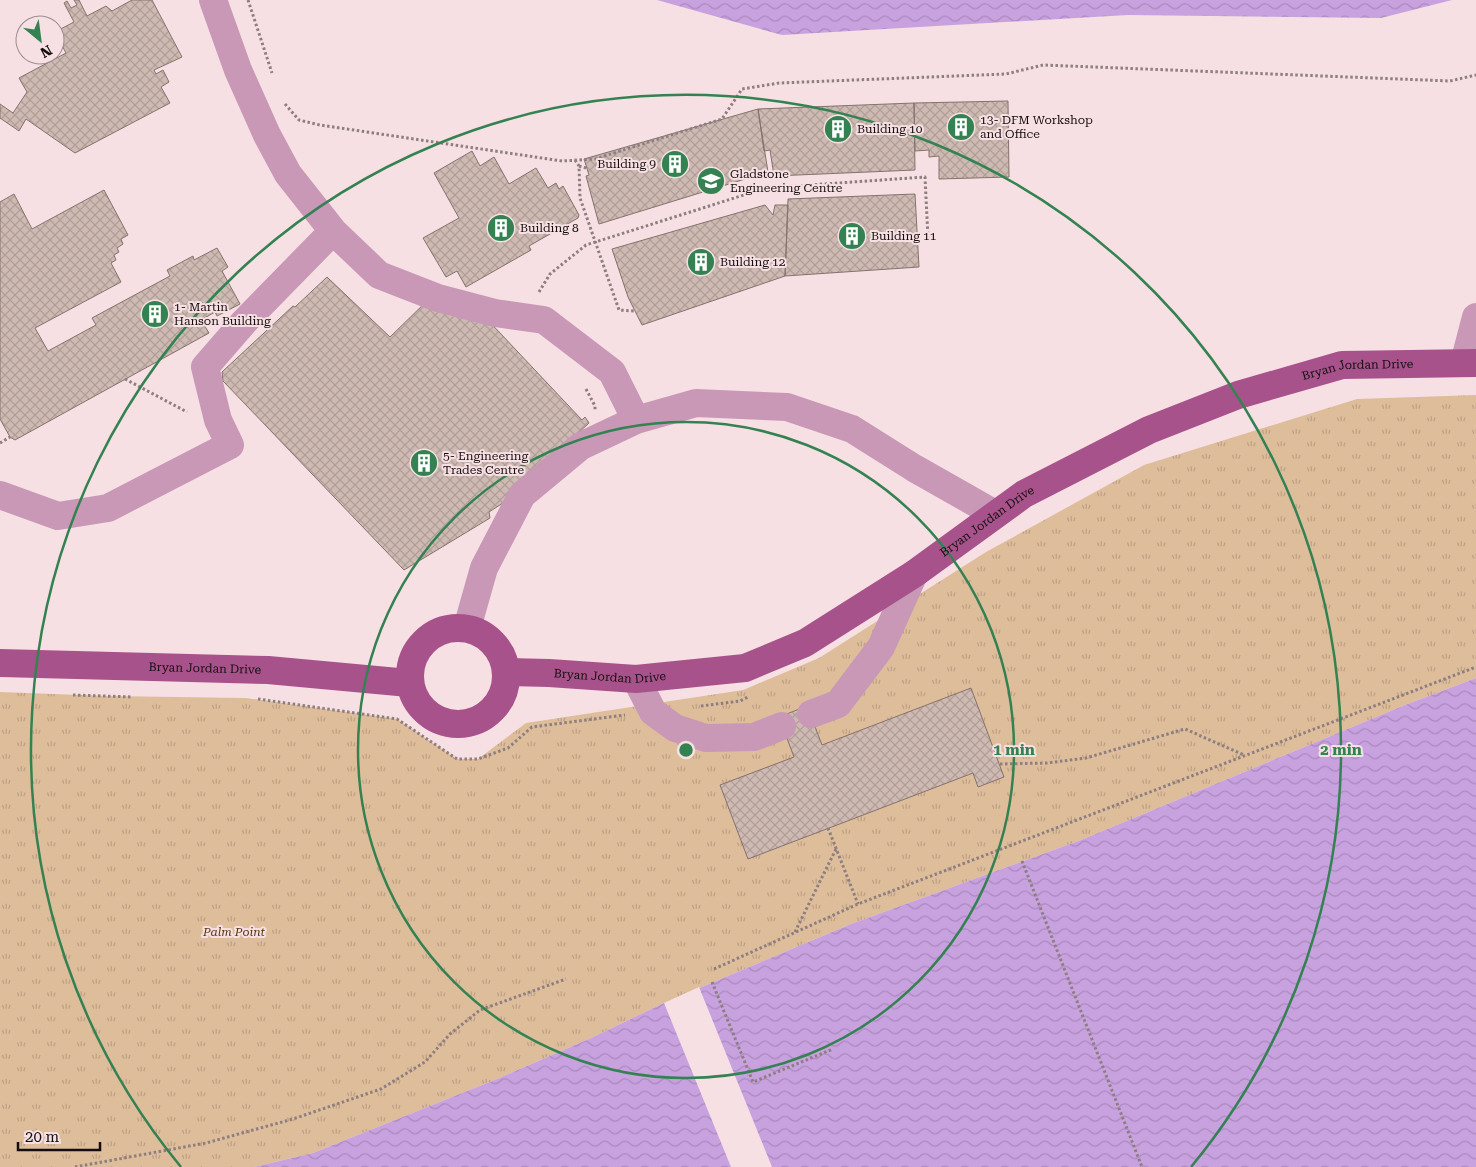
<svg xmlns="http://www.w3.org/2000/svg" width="1476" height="1167" font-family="'Roboto Serif',serif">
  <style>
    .grass { fill: url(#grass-tufts) }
    .water { fill: url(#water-waves) }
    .pier { fill: #f7e0e3 }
    .building { fill: url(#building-cross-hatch); stroke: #85726c }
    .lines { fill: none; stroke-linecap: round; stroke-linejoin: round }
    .path { stroke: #8d7e80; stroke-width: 3; stroke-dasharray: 2.5 2.5; stroke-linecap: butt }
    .minor { stroke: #c898b6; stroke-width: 28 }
    .major { stroke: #a8528c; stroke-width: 28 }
    .ring { fill: none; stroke: #348252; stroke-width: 2.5 }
    .labels { text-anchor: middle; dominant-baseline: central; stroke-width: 4; stroke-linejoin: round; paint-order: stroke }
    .poi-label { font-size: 12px; fill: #140d0e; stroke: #f7e0e3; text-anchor: start }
    .street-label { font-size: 12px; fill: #140d0e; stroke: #f7e0e3 }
    .park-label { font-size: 12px; font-style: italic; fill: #583506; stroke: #f7e0e3 }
    .centre { fill: #348252; stroke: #f7e0e3; stroke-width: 2.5 }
    .ring-label { font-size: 15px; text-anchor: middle; font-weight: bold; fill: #348252; stroke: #f7e0e3; stroke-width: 4; stroke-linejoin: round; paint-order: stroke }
  </style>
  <defs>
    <pattern id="grass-tufts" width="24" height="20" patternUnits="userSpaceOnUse" patternTransform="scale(1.25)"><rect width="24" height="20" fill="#debd9b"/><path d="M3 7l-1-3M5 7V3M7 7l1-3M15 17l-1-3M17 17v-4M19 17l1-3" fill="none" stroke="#bea184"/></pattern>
    <pattern id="water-waves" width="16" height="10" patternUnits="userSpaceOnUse" patternTransform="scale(1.25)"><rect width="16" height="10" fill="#c8a1df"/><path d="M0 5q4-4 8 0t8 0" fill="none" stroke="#ab89be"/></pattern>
    <pattern id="building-cross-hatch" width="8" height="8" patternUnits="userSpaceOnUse" patternTransform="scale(1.25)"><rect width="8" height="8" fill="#cebab3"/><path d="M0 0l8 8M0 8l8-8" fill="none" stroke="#b09f99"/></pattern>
  </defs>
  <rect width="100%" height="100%" fill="#f7e0e3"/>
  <path class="grass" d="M1476,395V678L1405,705L1081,840L851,924L664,1003L591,1038L497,1079L313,1153L254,1167H0V692L107,696L246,698L397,719L457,759H478L526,723L743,690L819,658L986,552L1144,465L1357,399Z"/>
  <path class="water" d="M657,0H1452L1381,18L1128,15L782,35Z
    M1476,678V1167H254L313,1153L497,1079L591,1038L664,1003L851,924L1081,840L1405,705Z"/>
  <path class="pier" d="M699,987L772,1167H731L664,1003Z"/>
  <path class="building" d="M74,0H79L87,16L106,6L112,11L132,0H152L182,57L154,70L156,74L163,70L169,82L161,87L170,103L75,153L26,119L19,131L0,118V104L13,113L27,92L19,78L66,53L55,32L74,22L64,3L67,1L71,8L77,5Z
    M1008,101L1009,177L939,179V156L929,157V150L915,151L914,103Z
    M914,103L915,170L774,176L770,150L764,151L758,109Z
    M758,109L768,172L599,224L586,176L589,175L584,159Z
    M472,151L480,166L494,157L509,184L536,168L548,188L556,183L559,189L563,186L579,215L578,218L529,246L531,250L466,287L457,271L446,277L423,238L459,218L434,173Z
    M104,190L128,235L121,239L123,244L117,248L119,252L114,255L116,260L111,263L121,282L35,328L48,351L96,325L92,318L170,276L167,270L193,256L194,260L217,248L228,267L222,271L240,304L217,316L215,312L201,320L209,333L15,440L10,437L0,419V202L14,194L32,229Z
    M915,194L919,267L785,276L788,199Z
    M765,205L773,215L775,205H788L785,276L642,325L628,297L612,249Z
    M327,277L390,337L430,298L484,316L582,420L585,417L589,423L503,503L489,512L490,518L404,570L223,381L222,372L293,306L295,307Z
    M971,688L1004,777L978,787L973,773L748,859L720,785L794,757L779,717L807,706L822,745Z"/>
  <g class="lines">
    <path class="path" d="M248,0L272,73
      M285,104L299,120L320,125L562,161L595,159L722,119L742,89L779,83L1006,74L1043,65L1450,81L1476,75
      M575,160L579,166L580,198L619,310L634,311
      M579,166L586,168
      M539,292L550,274L586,245L766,188L925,177L928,238
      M125,379L187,412
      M586,389L595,406V410
      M0,443L10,437
      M73,695L132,697
      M258,699L397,719L457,759H478L508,748L532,727L625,715
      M701,706L740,701L748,697
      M1000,764L1047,763L1086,758L1185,729L1244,755
      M828,828L858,904
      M1022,861L1142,1167
      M795,932L836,849
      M714,969L858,904L1476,667
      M712,982L753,1082L833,1049
      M75,1167L206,1143L293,1119L381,1089L425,1062L450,1034L480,1010L566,979"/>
    <path class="minor" d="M213,0L238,70L267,135L288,174L333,231L379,275L438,298L495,313L544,320L612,372L636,420
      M1464,363L1476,317
      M0,495L58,516L108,508L230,445L218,420L205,367L244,322L333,231
      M467,628L484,568L522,495L581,446L636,420L696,403L787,407L852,429L914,468L995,514
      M636,679L653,712L675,728L706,738L754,737L782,726
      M811,714L838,704L881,647L914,574"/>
    <g class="major">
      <circle cx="458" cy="676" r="48"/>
      <path id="s1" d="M0,663L268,670L409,683"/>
      <path id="s2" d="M506,672L549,673L636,679L745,668L805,643L914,574L1024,494L1149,430L1238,395L1342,365L1476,363"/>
    </g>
  </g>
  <g class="ring">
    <circle cx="686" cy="750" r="328"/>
    <path d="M181 1167A655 655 0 1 1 1191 1167"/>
  </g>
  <defs>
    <symbol id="building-disc" viewBox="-11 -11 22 22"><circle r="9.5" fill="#348252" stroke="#f7e0e3"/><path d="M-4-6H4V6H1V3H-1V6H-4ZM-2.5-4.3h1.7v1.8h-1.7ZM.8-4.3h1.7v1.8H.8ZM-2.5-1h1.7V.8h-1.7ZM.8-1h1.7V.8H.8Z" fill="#fff"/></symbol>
    <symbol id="university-disc" viewBox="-11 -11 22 22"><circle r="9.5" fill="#348252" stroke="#f7e0e3"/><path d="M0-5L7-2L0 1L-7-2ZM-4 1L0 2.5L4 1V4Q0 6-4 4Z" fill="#fff"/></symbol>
  </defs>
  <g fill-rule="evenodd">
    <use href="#building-disc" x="945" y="111" width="32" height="32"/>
    <use href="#building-disc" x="822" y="113" width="32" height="32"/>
    <use href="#building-disc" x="659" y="148" width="32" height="32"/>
    <use href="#university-disc" x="695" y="165" width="32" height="32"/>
    <use href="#building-disc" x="485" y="212" width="32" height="32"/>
    <use href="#building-disc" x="836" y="220" width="32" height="32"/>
    <use href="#building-disc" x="685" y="246" width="32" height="32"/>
    <use href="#building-disc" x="139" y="298" width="32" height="32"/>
    <use href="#building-disc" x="408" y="447" width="32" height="32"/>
  </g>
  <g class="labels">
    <g class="poi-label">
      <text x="980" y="120">13- DFM Workshop<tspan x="980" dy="14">and Office</tspan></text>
      <text x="857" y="129">Building 10</text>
      <text x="656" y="164" text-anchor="end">Building 9</text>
      <text x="730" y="174">Gladstone<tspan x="730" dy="14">Engineering Centre</tspan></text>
      <text x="520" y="228">Building 8</text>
      <text x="871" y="236">Building 11</text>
      <text x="720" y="262">Building 12</text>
      <text x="174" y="307">1- Martin<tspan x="174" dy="14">Hanson Building</tspan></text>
      <text x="443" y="456">5- Engineering<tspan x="443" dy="14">Trades Centre</tspan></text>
    </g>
    <g class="street-label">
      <text stroke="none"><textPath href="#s2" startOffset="929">Bryan Jordan Drive</textPath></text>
      <text stroke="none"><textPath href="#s2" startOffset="524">Bryan Jordan Drive</textPath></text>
      <text stroke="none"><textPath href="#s1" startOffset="205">Bryan Jordan Drive</textPath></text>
      <text stroke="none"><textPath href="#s2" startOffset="104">Bryan Jordan Drive</textPath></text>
    </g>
    <g class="park-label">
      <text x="234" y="932">Palm Point</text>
    </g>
  </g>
  <circle cx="686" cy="750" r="8" class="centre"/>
  <g class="ring-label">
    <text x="1014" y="755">1 min</text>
    <text x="1341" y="755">2 min</text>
  </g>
  <g transform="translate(40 40) rotate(151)"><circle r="24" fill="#f7e0e3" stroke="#9c8c8e"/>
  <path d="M0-4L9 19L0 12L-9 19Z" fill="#348252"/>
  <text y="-8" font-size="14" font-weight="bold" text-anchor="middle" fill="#140d0e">N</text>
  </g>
  <path d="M18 1142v8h82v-8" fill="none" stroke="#140d0e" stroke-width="2.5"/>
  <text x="25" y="1142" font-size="15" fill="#140d0e" stroke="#f7e0e3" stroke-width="4" paint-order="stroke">20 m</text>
</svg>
